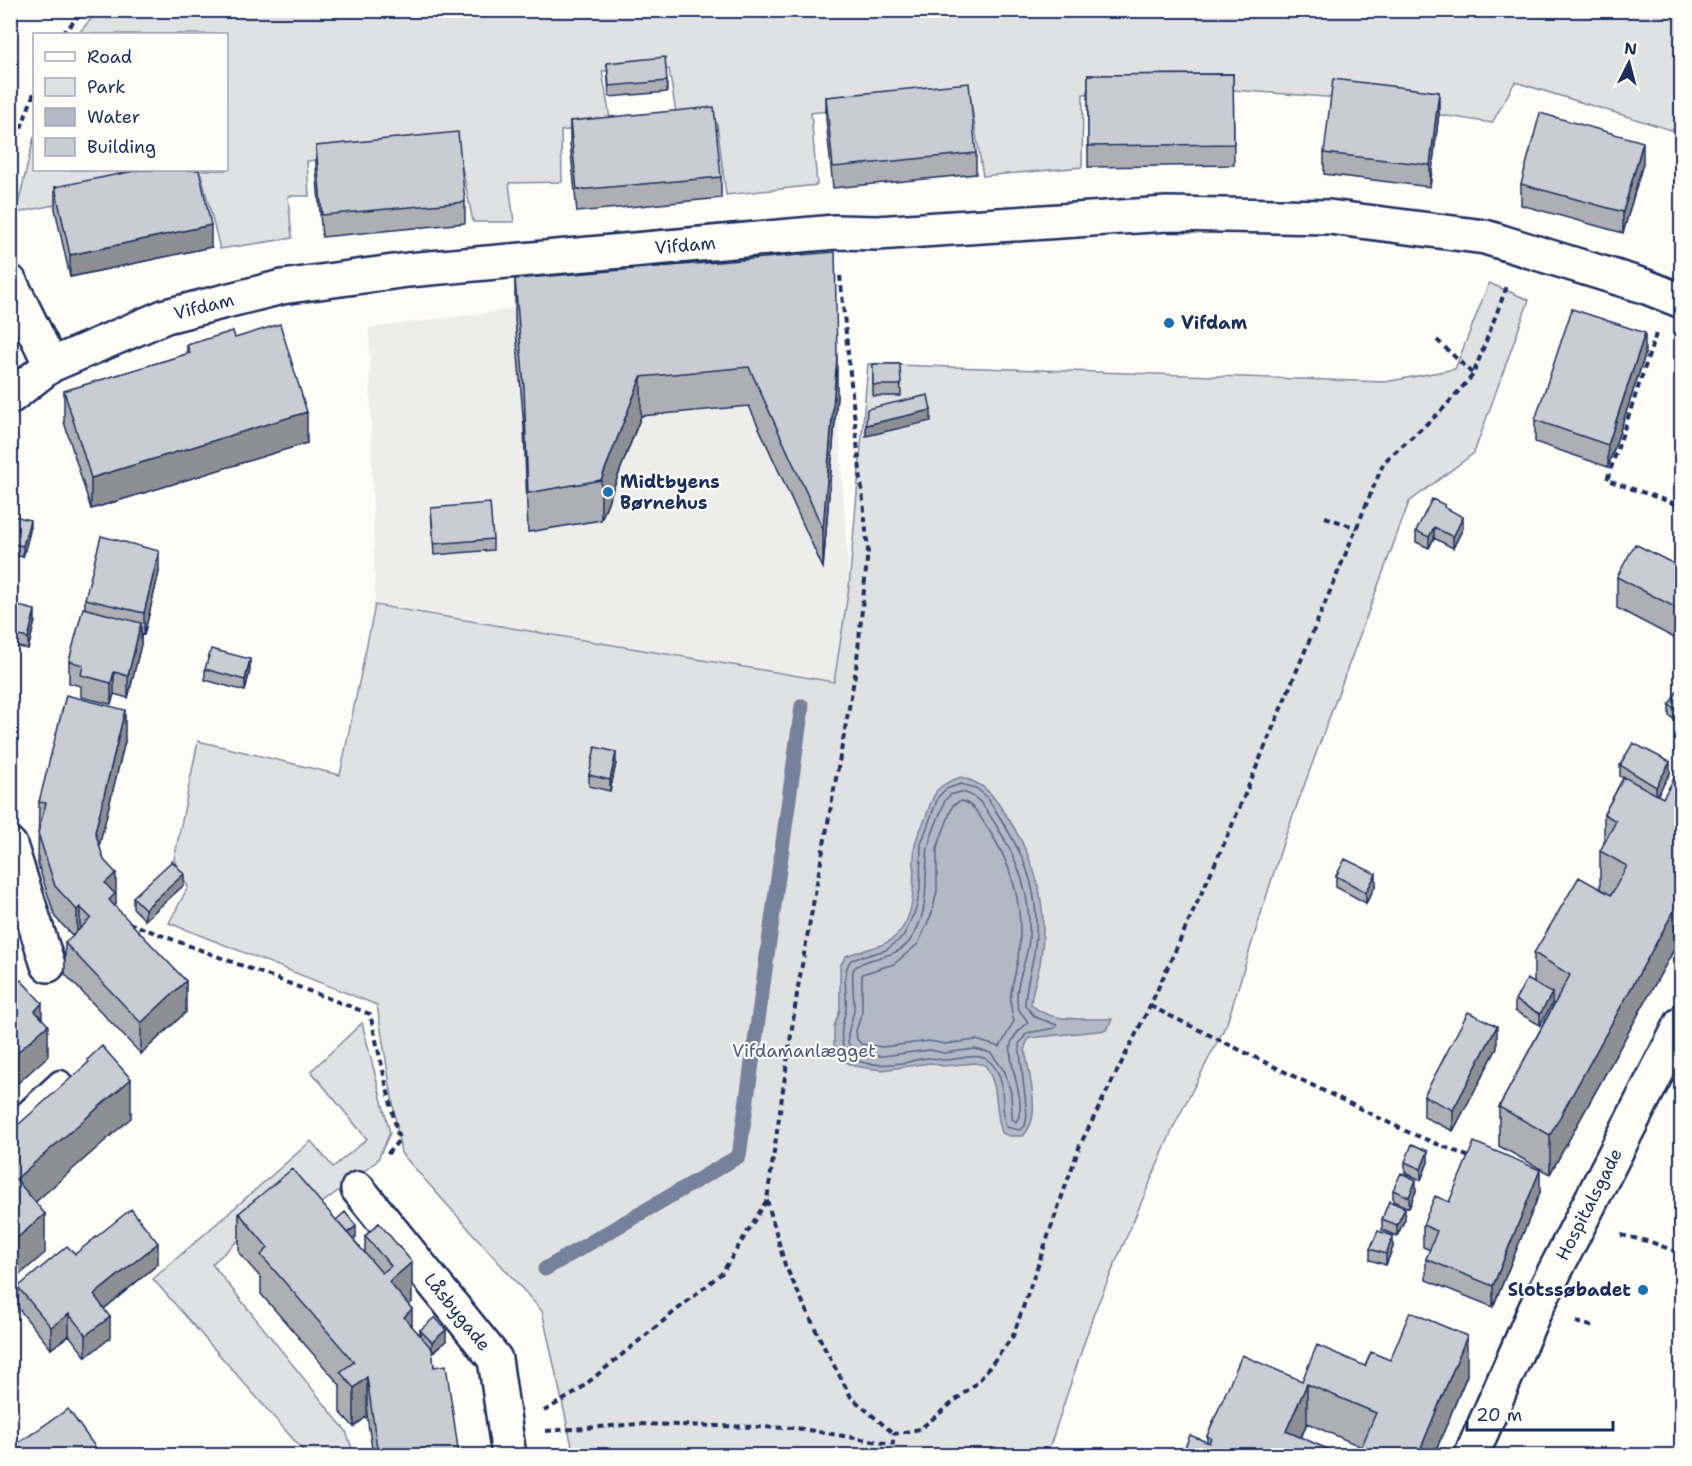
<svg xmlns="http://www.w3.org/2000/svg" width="1692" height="1466" font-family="'Shantell Sans',sans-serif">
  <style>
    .built { fill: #edeeec }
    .green { fill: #e0e1e3; stroke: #7e88a0; stroke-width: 1.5 }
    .water { fill: #b3b8c5; stroke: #76819c; stroke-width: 1.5 }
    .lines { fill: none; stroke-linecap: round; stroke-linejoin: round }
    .shore { stroke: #586687; stroke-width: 1.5 }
    .stream { stroke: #76819c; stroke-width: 15 }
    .service-casing { stroke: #1b2f5e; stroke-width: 27 }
    .minor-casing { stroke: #1b2f5e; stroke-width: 38 }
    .path { stroke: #1b2f5e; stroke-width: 4; stroke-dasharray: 6 4.5; stroke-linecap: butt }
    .service { stroke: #fdfcf7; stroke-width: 22 }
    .minor { stroke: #fdfcf7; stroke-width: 33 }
    .wall { fill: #adafb5; stroke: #1b2f5e; stroke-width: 1.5 }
    .shaded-wall { fill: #8d8f94; stroke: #1b2f5e; stroke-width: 1.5 }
    .building { fill: #c9ccd3; stroke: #1b2f5e; stroke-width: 1.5 }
    .poi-dot { fill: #1f6fb2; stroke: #fdfcf7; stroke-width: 2 }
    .labels { text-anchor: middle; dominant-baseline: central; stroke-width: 4.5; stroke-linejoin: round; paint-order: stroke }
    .street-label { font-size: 18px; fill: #1b2f5e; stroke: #fdfcf7 }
    .poi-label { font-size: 18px; font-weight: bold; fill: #1b2f5e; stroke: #fdfcf7; text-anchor: start }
    .park-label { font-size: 18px; fill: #4c5c7f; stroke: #fdfcf7 }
  </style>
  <rect width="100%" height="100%" fill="#fdfcf7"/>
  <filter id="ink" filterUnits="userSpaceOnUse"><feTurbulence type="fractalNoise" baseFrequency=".0167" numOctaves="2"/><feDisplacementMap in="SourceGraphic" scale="12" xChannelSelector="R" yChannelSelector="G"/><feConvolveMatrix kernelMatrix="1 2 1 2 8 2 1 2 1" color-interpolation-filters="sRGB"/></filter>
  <g filter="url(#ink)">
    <path class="built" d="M829,268L849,587L834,682L375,605L369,328Z"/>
    <path class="green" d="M98,11H1681V133L1515,82L1492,123L1326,97L1233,90L1083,94L1082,167L983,176L970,96L811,113L817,185L726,195L717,123L676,113L669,69L602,71L611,124L561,131L562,182L509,183L514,222H473L458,147L307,161L309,196H288L292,238L220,249L201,174L16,213L34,137V170H226V34H78Z
      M1489,283L1529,300L1474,453L1409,502L1284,840L1227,1023L1174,1126L1094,1313L1047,1455H574L542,1311L401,1153L377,1005L169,923L188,887L174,860L198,741L340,775L375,605L834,682L849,587L868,364L1385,382L1455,369Z
      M362,1023L390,1133L377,1161L309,1213L288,1196L212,1264L346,1431L354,1455H307L153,1279L311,1141L333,1167L367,1139L311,1071Z"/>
    <path class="water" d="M961,777C988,785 993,796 1008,818C1038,864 1049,909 1040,964C1037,978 1032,990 1031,1004C1049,1024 1087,1018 1112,1019L1107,1030L1029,1038L1025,1047C1027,1072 1044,1116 1023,1136H1010L1002,1133C994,1109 1000,1087 985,1065L975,1063L943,1066L930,1063L882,1070L854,1066L844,1061L834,1046V1027L840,1010V966L846,956C863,949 884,948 897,935C920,911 911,874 915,845C916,836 922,828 925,819C935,793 932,787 961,777Z"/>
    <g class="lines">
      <path class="shore" d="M961,784L976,788L986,796C1019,845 1042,884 1035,946C1033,966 1025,985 1025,1005L1035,1017L1057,1025L1055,1028L1027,1033L1019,1044L1027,1115L1025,1126L1020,1130L1006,1127C999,1107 1009,1077 989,1061C977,1051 958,1061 944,1060C939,1060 935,1058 930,1058C921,1057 912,1062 903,1063C861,1068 831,1063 845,1014C850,996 839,977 851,960L886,950L903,937L916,909L920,890L921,844L938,797L946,789Z
        M961,792C980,795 986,810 996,825C1019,861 1031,896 1029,939C1028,960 1013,986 1018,1007C1020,1013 1025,1017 1028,1022C1022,1029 1014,1033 1011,1044C1007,1066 1029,1104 1016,1122L1012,1119L1011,1093L1005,1072L991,1053L975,1049L944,1053L930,1050L882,1056L858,1053C838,1043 853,1025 854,1009C854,996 852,984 853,970C863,956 895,960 909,942C932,911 923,882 928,848C931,833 940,816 945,800L950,795Z
        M961,801C975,804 981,819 989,830C1015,870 1025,911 1018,958C1014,985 1006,994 1014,1021L1000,1047L976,1040L945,1044L929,1041L883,1047L861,1044L857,1039L856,1031L862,1012V974L894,964L918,944L932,913L937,891V848L953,805Z"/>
      <path class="stream" d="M545,1269L739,1156L802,706"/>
      <defs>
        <path id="service" d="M10,1128L60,1082"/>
        <g id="minor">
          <path d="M10,282L51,365"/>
          <path id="s1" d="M10,397L51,365L166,316L282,287L408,270L835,232L877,233L1167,214L1329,217L1485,237L1644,286L1682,301"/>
          <path d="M10,845L48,965"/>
          <path id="s2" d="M358,1189L495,1359L509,1456"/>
          <path id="s3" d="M1471,1456L1535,1310L1682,1023"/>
        </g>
      </defs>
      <use href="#service" class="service-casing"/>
      <use href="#minor" class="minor-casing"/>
      <path class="path" d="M62,34L85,10
        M10,158L34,93
        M1656,334L1607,480L1682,506
        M1437,340L1473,374
        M1325,517L1357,528
        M129,923L370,1014L399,1140L385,1157
        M1150,1006L1410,1133L1472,1158
        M767,1200L785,1265L824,1347L851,1397L894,1434
        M1621,1235L1651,1242L1682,1254
        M1576,1322L1595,1327
        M544,1411L575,1393L722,1273L767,1200L798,987L856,669L868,550L840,275
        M546,1431L638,1424L796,1428L891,1444
        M891,1456L894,1434L920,1429L978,1382L1013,1336L1080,1145L1150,1006L1228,835L1384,462L1441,411L1473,375L1507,286"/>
      <use href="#service" class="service"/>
      <use href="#minor" class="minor"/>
    </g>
    <path class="wall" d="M607,63L667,81V92L609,97Z
      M1233,74L1234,165L1088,167V75Z
      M826,97L976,153V174L833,188L826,119Z
      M1439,113L1430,187L1324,174V153Z
      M570,121L721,177V198L577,212L570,143Z
      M316,146L465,202V223L322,237L316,167Z
      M1643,163L1623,233L1521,205V184Z
      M55,187L211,247L70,277L55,209Z
      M515,279L837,396L823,568L749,406L641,416L601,520L528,532L524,427L515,319Z
      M235,338L307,443L91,509L64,422V391L187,354V345Z
      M1645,355L1608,467L1535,442V420Z
      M873,364H900L901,396H873Z
      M431,508L493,539V550L434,555Z
      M1445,508L1463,528L1453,548L1434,538L1429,548L1416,542V531Z
      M10,515L30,531L23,557L10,554Z
      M1682,568V642L1617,608V577Z
      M159,572L144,635L141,634V644L128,698L114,694L111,704L81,697V686L69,683V661L85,608V599Z
      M10,604L35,621L28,649L10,645Z
      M205,669L250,670L245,691L205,680Z
      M1682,689V724L1669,716V705Z
      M125,741L99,845L116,904L115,906L186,1012L141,1054L65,974V943L73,936L55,917L38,864L39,802Z
      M616,763L610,791L589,786V775Z
      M1620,765L1670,773L1657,795L1663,798L1682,765V935L1550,1174L1499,1146V1107L1554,1004L1552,1003L1540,1025L1515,1011V1000L1534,983V953L1600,889V851L1604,845V814L1623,778L1620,776Z
      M1336,876L1376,885L1366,903L1336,887Z
      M184,885L145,920L133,908V897Z
      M1497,1048L1453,1131L1424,1117V1096Z
      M1405,1162H1428L1421,1180L1405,1173Z
      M1393,1190L1416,1191L1409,1208L1393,1201Z
      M1540,1192L1493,1307L1426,1280V1259L1430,1250L1423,1247V1225L1449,1202Z
      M239,1213L336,1220L356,1237L353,1240L365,1254V1236L379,1223L412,1302L408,1305L412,1327L420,1335V1330L446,1341L432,1353L434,1367L459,1455H373L367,1416L354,1427L340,1412V1385L261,1294V1278L239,1253Z
      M1382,1219H1405L1397,1236L1382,1230Z
      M1393,1247L1386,1265L1370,1260V1249Z
      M75,1254L158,1264L104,1309L110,1338L86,1357L69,1335L51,1349L18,1308V1287Z
      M1390,1360L1467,1375L1434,1455H1358L1362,1447L1307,1423L1301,1438L1330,1455H1182L1207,1442V1436L1302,1381Z"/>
    <path class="shaded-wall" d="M16,82V93L10,115V104Z
      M1439,92V113L1430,187V165Z
      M1643,142V163L1623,233V212Z
      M211,225V247L70,277V255Z
      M1645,333V355L1608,467V445Z
      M837,357V396L823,568V529Z
      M641,377V416L601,520V480Z
      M931,410V421L866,436V425Z
      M307,412V443L91,509V478Z
      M1463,517V528L1453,548V537Z
      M30,520V531L23,557V546Z
      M1434,527V538L1429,548V537Z
      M159,551V572L144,635V613Z
      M35,610V621L28,649V638Z
      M141,623V644L128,698V676Z
      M250,659V670L245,691V680Z
      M114,672V694L111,704V683Z
      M125,710V741L95,863V832Z
      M616,752V763L610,791V780Z
      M1670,762V773L1656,798V787Z
      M116,873V904L115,905V925L105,883Z
      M184,874V885L145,920V909Z
      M1376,874V885L1366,903V892Z
      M1682,896V935L1550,1174V1135Z
      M80,907V938L77,941V910Z
      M186,981V1012L141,1054V1023Z
      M1552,993V1004L1540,1025V1014Z
      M42,1003V1030L48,1025V1056L10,1090V1059L35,1011Z
      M1497,1026V1048L1453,1131V1110Z
      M131,1079V1118L16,1219V1179Z
      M1428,1151V1162L1421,1180V1169Z
      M1540,1170V1192L1493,1307V1286Z
      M1416,1180V1191L1409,1208V1197Z
      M1405,1208V1219L1397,1236V1225Z
      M45,1214V1253L10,1283V1244Z
      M356,1226V1237L342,1249V1238Z
      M1393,1236V1247L1386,1265V1254Z
      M158,1243V1264L94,1317V1295Z
      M412,1262V1302L389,1321V1282Z
      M412,1309V1349L404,1317Z
      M69,1314V1335L51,1349V1327Z
      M110,1317V1338L86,1357V1335Z
      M446,1330V1341L432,1353V1342Z
      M1467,1336V1375L1434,1455H1418Z
      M16,1368V1407L10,1411V1372Z
      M367,1377V1416L354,1427V1388Z
      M1307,1384V1423L1293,1455L1286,1431Z"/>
    <path class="building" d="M665,57L667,81L609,86L607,63Z
      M1233,74L1234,144L1088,146V75Z
      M1333,79L1439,92L1430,165L1324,153Z
      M10,81L16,82L10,104Z
      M969,83L976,153L833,167L826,97Z
      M714,107L721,177L577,190L570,121Z
      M1540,113L1643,142L1623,212L1521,184Z
      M458,132L465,202L322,215L316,146Z
      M139,170H199L211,225L70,255L55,187Z
      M835,252L837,357L823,529L749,367L641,377L601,480L528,493L524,387L515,279Z
      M1572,309L1645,333L1608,445L1535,420Z
      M280,324L307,412L91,478L64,391L190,353L187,345L233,331L235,338Z
      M873,364H900L901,385H873Z
      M928,395L931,410L866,425L867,409Z
      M1432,499L1445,505L1444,507L1463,517L1453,537L1434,527L1429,537L1416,531Z
      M490,503L493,539L434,544L431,508Z
      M10,515L30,520L23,546L10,543Z
      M101,536L159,551L144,613L85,599Z
      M1635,544L1682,568V611L1617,577Z
      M10,604L35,610L28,638L10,634Z
      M83,608L141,623L128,676L114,672L111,683L81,675L83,665L69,661Z
      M211,649L250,659L245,680L205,669Z
      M1679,688L1682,689V713L1669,705Z
      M66,695L125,710L95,832L104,860L116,873L105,883L115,894L109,900L186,981L141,1023L65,943L91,918L80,907L77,910L55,886L38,833L46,803L39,802Z
      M1633,743L1670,762L1656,787L1620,765Z
      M595,747L616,752L610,780L589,775Z
      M1682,765V896L1550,1135L1499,1107L1570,975L1534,953L1579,877L1611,895L1627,866L1600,851L1616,821L1604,814L1624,777L1663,798Z
      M1345,859L1376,874L1366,892L1336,876Z
      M172,861L184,874L145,909L133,897Z
      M1527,979L1552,993L1540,1014L1515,1000Z
      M21,980L42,1003L35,1011L48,1025L10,1059V984L14,987Z
      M1468,1012L1497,1026L1453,1110L1424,1096Z
      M102,1046L131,1079L16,1179L45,1214L10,1244V1132L89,1062L87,1060Z
      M1474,1142L1540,1170L1493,1286L1426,1259L1437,1231L1423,1225L1435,1196L1449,1202Z
      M1412,1144L1428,1151L1421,1169L1405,1162Z
      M292,1169L382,1273L391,1266L365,1236L379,1223L412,1262L389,1282L412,1309L404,1317L432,1349L434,1367L446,1365L459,1455H378L367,1377L354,1388L340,1372L354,1362L261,1255L268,1248L239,1213Z
      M1401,1173L1416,1180L1409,1197L1393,1190Z
      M1389,1201L1405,1208L1397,1225L1382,1219Z
      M131,1209L158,1243L94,1295L110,1317L86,1335L69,1314L51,1327L18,1287L67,1246L75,1254Z
      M345,1212L356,1226L347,1233L336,1220Z
      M1378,1231L1393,1236L1386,1254L1370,1249Z
      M1410,1312L1467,1336L1418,1455H1358L1376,1413L1307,1384L1286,1431L1330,1450L1328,1455H1182L1190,1435L1209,1443L1211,1438L1207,1436L1242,1355L1302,1381L1317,1345L1365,1366L1371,1352L1390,1360Z
      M435,1317L446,1330L432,1342L420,1330Z
      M10,1361L16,1368L10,1372Z
      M68,1409L101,1455H10V1449Z"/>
  </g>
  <g class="poi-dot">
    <circle cx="1169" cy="323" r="6"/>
    <circle cx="608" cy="492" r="6"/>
    <circle cx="1643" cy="1290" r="6"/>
  </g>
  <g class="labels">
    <g class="street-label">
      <text stroke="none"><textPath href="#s1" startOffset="702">Vifdam</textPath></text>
      <text stroke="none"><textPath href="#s1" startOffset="216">Vifdam</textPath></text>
      <text stroke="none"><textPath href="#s3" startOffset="278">Hospitalsgade</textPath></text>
      <text stroke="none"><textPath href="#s2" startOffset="158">Låsbygade</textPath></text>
    </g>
    <g class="poi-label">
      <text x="1181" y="323">Vifdam</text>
      <text x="620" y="482">Midtbyens<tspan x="620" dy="21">Børnehus</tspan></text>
      <text x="1631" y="1290" text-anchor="end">Slotssøbadet</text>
    </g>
    <g class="park-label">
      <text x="804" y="1051">Vifdamanlægget</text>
    </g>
  </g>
  <rect width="1692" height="1466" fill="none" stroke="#fdfcf7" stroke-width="36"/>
  <rect x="18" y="18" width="1656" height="1430" fill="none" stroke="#1b2f5e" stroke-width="2" filter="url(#ink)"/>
  <rect x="33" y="33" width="195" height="138" fill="#fdfcf7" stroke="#a3aaba" stroke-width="1.5"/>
  <rect x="45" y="52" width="30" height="9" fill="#fdfcf7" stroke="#a3aaba" stroke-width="1.5"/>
  <text x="87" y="63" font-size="18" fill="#1b2f5e">Road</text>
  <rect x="45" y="78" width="30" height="18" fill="#e0e1e3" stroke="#a3aaba" stroke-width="1.5"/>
  <text x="87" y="93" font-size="18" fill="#1b2f5e">Park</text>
  <rect x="45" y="108" width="30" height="18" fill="#b3b8c5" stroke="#a3aaba" stroke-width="1.5"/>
  <text x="87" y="123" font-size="18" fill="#1b2f5e">Water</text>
  <rect x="45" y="138" width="30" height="18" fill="#c9ccd3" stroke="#a3aaba" stroke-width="1.5"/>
  <text x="87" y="153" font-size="18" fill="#1b2f5e">Building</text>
  <g transform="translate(1629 63) rotate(6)" stroke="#fdfcf7" stroke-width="4.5" paint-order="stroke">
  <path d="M0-4.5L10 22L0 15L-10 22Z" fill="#1b2f5e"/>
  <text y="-9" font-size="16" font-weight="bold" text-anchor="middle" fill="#1b2f5e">N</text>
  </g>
  <path d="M1467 1421v9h146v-9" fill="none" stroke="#1b2f5e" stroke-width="3"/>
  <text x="1476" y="1421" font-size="18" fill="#1b2f5e" stroke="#fdfcf7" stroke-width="4.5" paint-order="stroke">20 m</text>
</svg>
